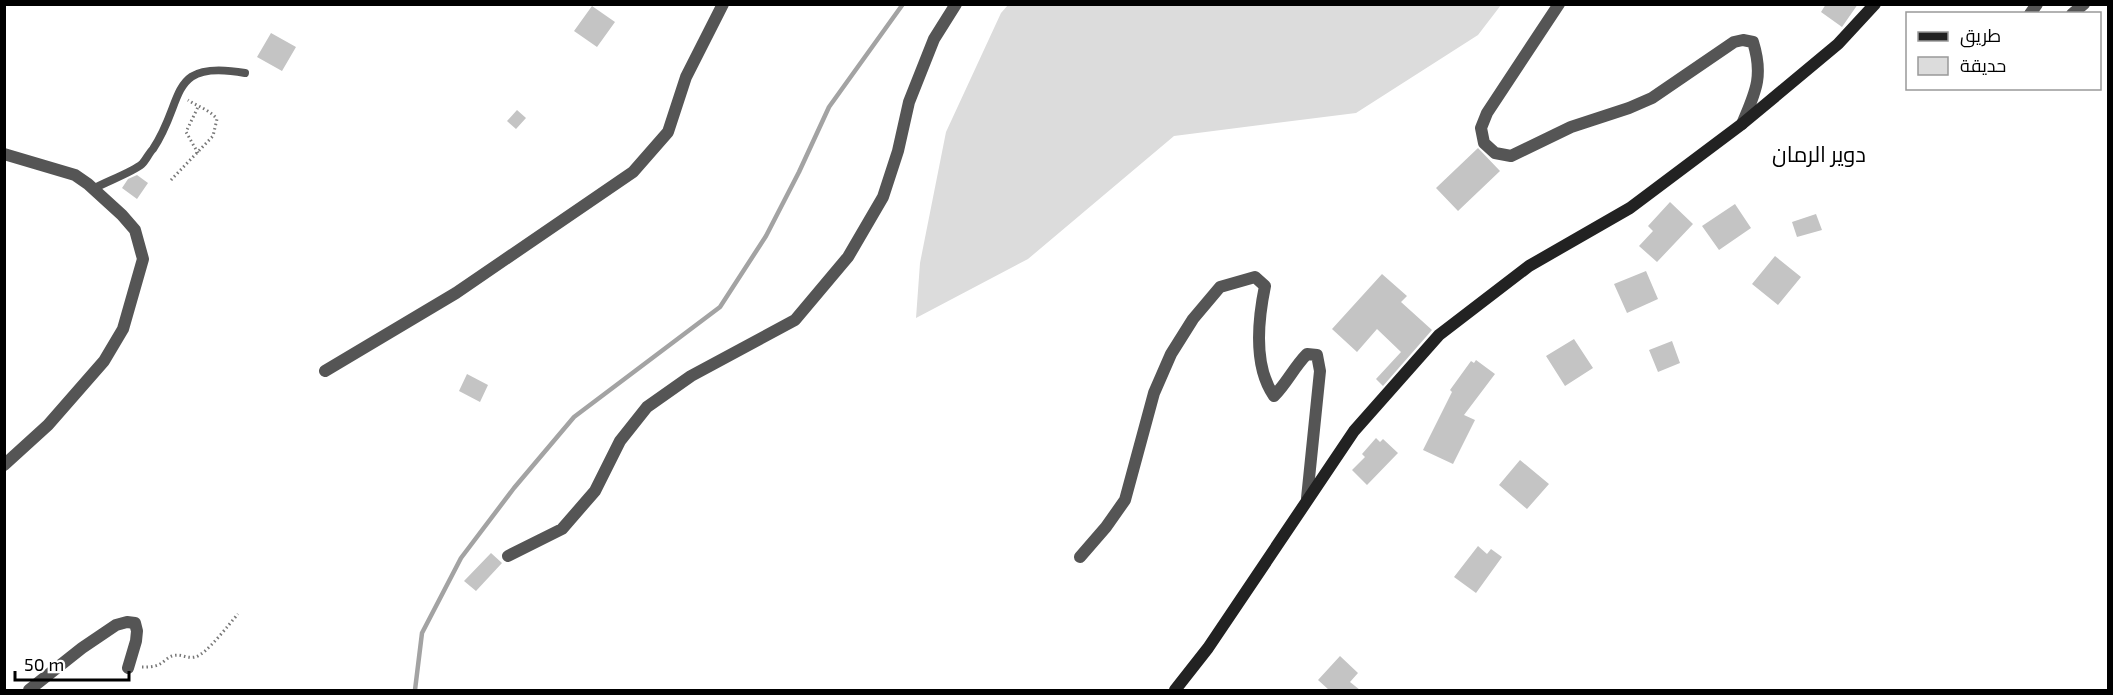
<svg xmlns="http://www.w3.org/2000/svg" width="2113" height="695" font-family="'Exo 2',Cairo,sans-serif">
  <style>
    .green { fill: #dcdcdc }
    .lines { fill: none; stroke-linecap: round; stroke-linejoin: round }
    .stream { stroke: #a3a3a3; stroke-width: 4.5 }
    .building { fill: #c4c4c4 }
    .path { stroke: #777; stroke-width: 3; stroke-dasharray: 1.5 3; stroke-linecap: butt }
    .lane { stroke: #555; stroke-width: 8 }
    .street { stroke: #555; stroke-width: 12 }
    .secondary { stroke: #222; stroke-width: 12 }
    .labels { text-anchor: middle; dominant-baseline: central; stroke-width: 6; stroke-linejoin: round; paint-order: stroke }
    .quarter-label { font-size: 22px; fill: #000; stroke: #fff }
  </style>
  <rect width="100%" height="100%" fill="#fff"/>
  <path class="green" d="M1008,5V4L1501,5L1478,35L1356,113L1174,136L1028,259L916,318L920,263L946,132L1001,13Z"/>
  <g class="lines">
    <path class="stream" d="M415,690L422,633L461,558L514,488L574,417L720,307L766,236L799,172L829,107L903,4"/>
  </g>
  <path class="building" d="M1826,4H1858L1842,27L1821,12Z
    M592,6L615,22L597,47L574,31Z
    M271,33L296,47L282,71L257,57Z
    M517,110L526,118L516,129L507,121Z
    M1478,148L1500,171L1458,211L1436,188Z
    M137,175L148,183L137,199L122,188L128,179Z
    M1670,202L1693,224L1657,262L1639,246L1653,231L1648,226Z
    M1735,204L1751,228L1719,250L1702,226Z
    M1816,214L1822,230L1797,237L1792,222Z
    M1775,256L1801,277L1778,305L1752,284Z
    M1646,271L1658,299L1627,313L1614,284Z
    M1382,274L1407,296L1401,302L1432,330L1383,386L1376,379L1401,352L1377,329L1357,352L1332,329Z
    M1574,339L1593,368L1565,386L1546,356Z
    M1672,341L1680,363L1658,372L1649,350Z
    M1476,360L1495,374L1464,415L1475,420L1453,464L1423,450L1452,392L1450,390L1471,361L1474,363Z
    M467,374L488,385L480,402L459,391Z
    M1376,438L1380,442L1383,439L1398,453L1367,485L1352,470L1365,457L1362,454Z
    M1520,460L1549,484L1527,509L1499,485Z
    M1478,546L1487,554L1491,549L1502,557L1476,593L1454,577Z
    M491,553L502,563L476,591L464,581Z
    M1340,656L1358,673L1350,682L1360,690H1329L1318,680Z"/>
  <g class="lines">
    <path class="path" d="M198,153L186,132L198,107
      M171,180L213,136L217,119C209,109 198,107 188,100
      M142,667C148,667 155,667 160,664C164,662 168,657 172,656C180,653 187,659 195,657C206,655 229,624 238,614"/>
    <path class="lane" d="M93,189C105,182 133,172 142,164C146,160 149,153 153,149C186,100 166,59 245,73"/>
    <path class="street" d="M1559,4L1487,113L1481,128L1484,143L1495,153L1511,156L1571,127L1629,108L1652,98L1734,42L1743,40L1753,42C1764,77 1755,93 1742,124
      M2030,14L2037,4
      M2072,14L2084,4
      M4,154L75,175L88,184L122,215L135,230L143,259L123,329L104,361L48,425L4,465
      M325,371L456,293L633,172L668,132L686,77L723,4
      M508,556L562,529L595,491L620,441L647,407L691,376L795,320L848,257L883,197L898,151L909,102L934,39L956,4
      M1080,557L1106,527L1125,500L1154,393L1171,354L1193,319L1220,287L1255,277L1265,286C1258,320 1253,366 1274,396C1287,383 1294,367 1307,354L1317,355L1320,371L1307,498
      M29,690L82,648L116,625L127,622L135,623L137,631L136,641L128,668"/>
    <path class="secondary" d="M1175,690L1208,648L1354,431L1439,335L1529,266L1630,208L1742,124L1838,44L1875,4"/>
  </g>
  <g class="labels">
    <g class="quarter-label">
      <text x="1819" y="153">دوير الرمان</text>
    </g>
  </g>
  <rect width="2113" height="695" fill="none" stroke="#000000" stroke-width="12"/>
  <rect x="1906" y="12" width="195" height="78" fill="#ffffff" stroke="#999999" stroke-width="1.5"/>
  <rect x="1918" y="32" width="30" height="9" fill="#222222" stroke="#999999" stroke-width="1.5"/>
  <text x="1960" y="42" font-size="18" fill="#000000">طريق</text>
  <rect x="1918" y="57" width="30" height="18" fill="#dcdcdc" stroke="#999999" stroke-width="1.5"/>
  <text x="1960" y="72" font-size="18" fill="#000000">حديقة</text>
  <path d="M15 671v9h114v-9" fill="none" stroke="#000000" stroke-width="3"/>
  <text x="24" y="671" font-size="18" fill="#000000" stroke="#ffffff" stroke-width="4.5" paint-order="stroke">50 m</text>
</svg>
